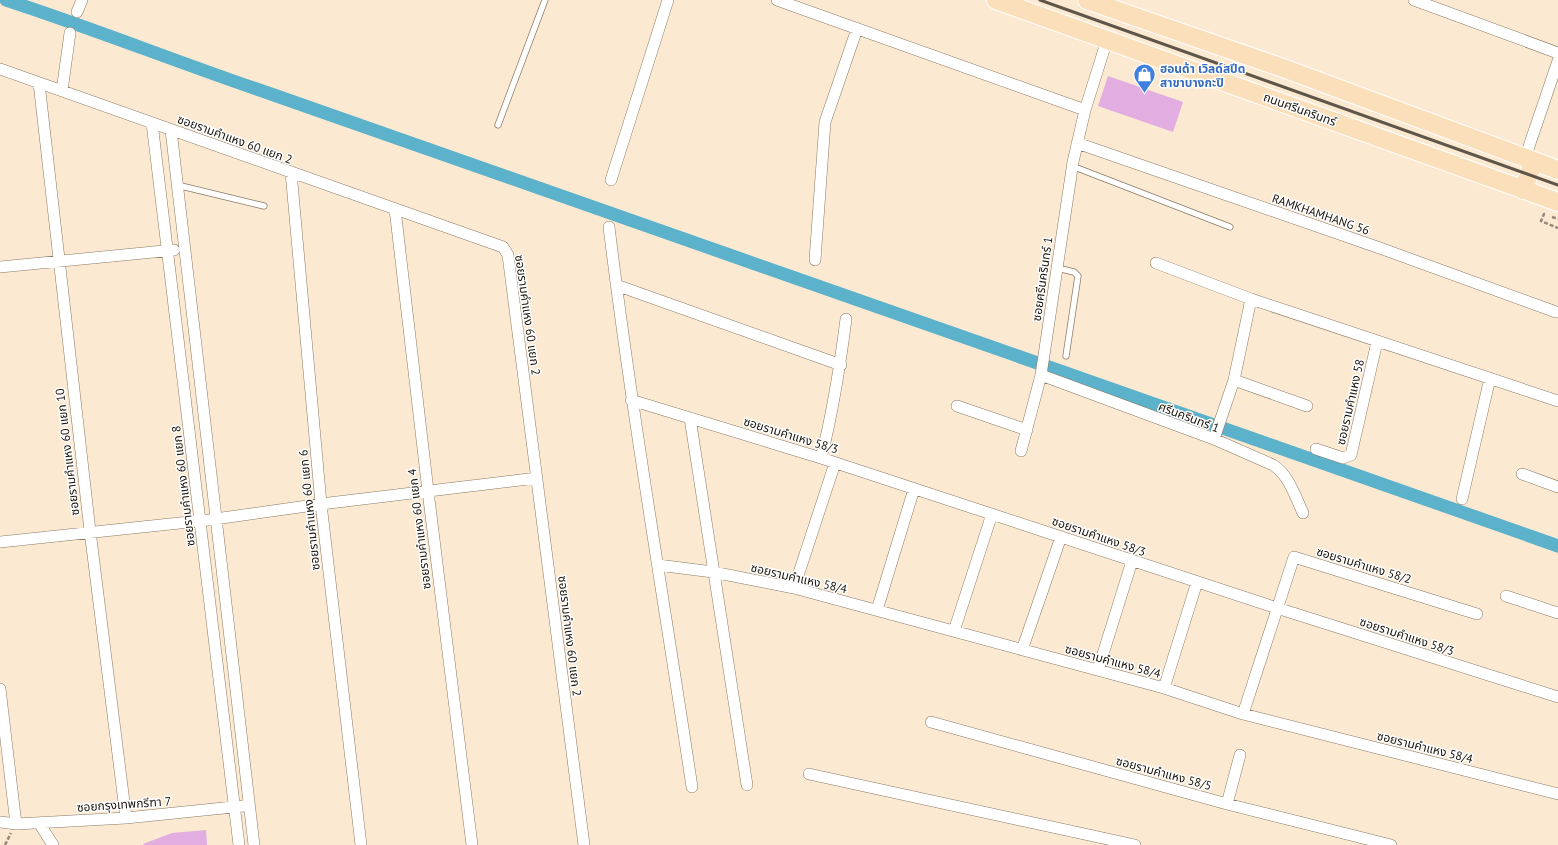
<svg xmlns="http://www.w3.org/2000/svg" width="1558" height="845" font-family="'PT Sans','Noto Sans Thai',sans-serif">
  <style>
    .lines { fill: none; stroke-linecap: round; stroke-linejoin: round }
    .canal { stroke: #5bb2ca; stroke-width: 13 }
    .building { fill: #e2aee1 }
    .service-casing { stroke: #897a64; stroke-width: 7 }
    .minor-casing { stroke: #897a64; stroke-width: 12 }
    .primary-casing { stroke: #fff; stroke-width: 20 }
    .path { stroke: #978a7a; stroke-width: 2.5; stroke-dasharray: 4 2; stroke-linecap: butt }
    .service { stroke: #fff; stroke-width: 5.5 }
    .minor { stroke: #fff; stroke-width: 11 }
    .primary { stroke: #fbdfba; stroke-width: 18 }
    .rail { stroke: #5f5548; stroke-width: 3 }
    .labels { text-anchor: middle; dominant-baseline: central; stroke-width: 3; stroke-linejoin: round; paint-order: stroke }
    .shop-label { font-size: 12px; font-weight: bold; fill: #366cbe; stroke: #fff; text-anchor: start }
    .street-label { font-size: 12px; fill: #181209; stroke: #fff }
  </style>
  <rect width="100%" height="100%" fill="#fbe9d2"/>
  <g class="lines">
    <path class="canal" d="M6,0C95,29 182,64 271,94C701,241 1129,395 1558,546"/>
  </g>
  <path class="building" d="M1108,76L1183,102L1173,132L1098,106Z
    M206,830L207,845H144L143,844L172,833Z"/>
  <g class="lines">
    <defs>
      <path id="service" d="M498,125L545,0
        M1072,166L1230,227
        M177,185L264,206
        M1057,268L1074,272L1078,276L1066,356"/>
      <path id="minor" d="M777,0L1085,110
        M1414,0L1558,53
        M77,12L82,0
        M0,69L503,247L508,255L584,845
        M39,83L90,531L126,818
        M62,91L70,33
        M152,123L239,845
        M171,130L254,845
        M1077,143L1377,247L1556,312
        M1525,158L1558,61
        M291,172L321,504L361,845
        M611,180L668,0
        M395,209L428,491L472,845
        M609,227C632,415 664,601 692,787
        M815,260L825,122L857,29
        M1156,263L1251,299L1558,401
        M0,267L174,250
        M616,285L841,365
        M1041,375L1214,439L1273,465C1289,475 1295,496 1303,513
        M1234,380L1307,406
        M631,400L821,458L1277,608L1558,697
        M957,406L1027,430
        M690,418L747,785
        M1214,439L1234,380L1251,299
        M1316,449L1343,458L1351,455L1377,342
        M1021,451L1041,375L1073,162L1085,110L1107,40
        M821,458C833,412 840,366 846,319
        M1522,474L1558,487
        M1462,499L1490,378
        M0,542L208,520L321,504L537,478
        M658,565L713,572L794,588L1164,688L1243,714L1558,794
        M794,588L835,463
        M1506,596L1558,613
        M877,610L914,489
        M954,631L992,514
        M1022,650L1061,537
        M1098,670L1132,561
        M1164,688L1197,582
        M0,689L16,824
        M1243,714L1294,557L1477,614
        M931,722L1227,804L1391,845
        M809,774L1135,845
        M1227,804L1240,755
        M0,822L16,824L126,818L243,806
        M39,823L53,845"/>
      <path id="primary" d="M996,0L1558,202
        M1087,0L1283,68L1558,170
        M1523,190L1534,161"/>
    </defs>
    <use href="#service" class="service-casing"/>
    <use href="#minor" class="minor-casing"/>
    <use href="#primary" class="primary-casing"/>
    <path class="path" d="M1545,214H1544L1541,221L1558,228
      M1552,217L1558,219
      M5,845L11,833"/>
    <use href="#service" class="service"/>
    <use href="#minor" class="minor"/>
    <use href="#primary" class="primary"/>
    <path class="rail" d="M1040,0L1558,185"/>
  </g>
  <defs>
    <symbol id="shop-pin" viewBox="-11 -11 22 30"><path d="M0 17L-7.5 6A9.5 9.5 0 1 1 7.5 6Z" fill="#3f7fe0" stroke="#fff"/><path d="M-5-2.5h2.3a2.7 3.5 0 0 1 5.4 0H5L5.5 6h-11ZM-1.5-2.5h3a1.5 2.3 0 0 0-3 0Z" fill="#fff"/></symbol>
  </defs>
  <g fill-rule="evenodd">
    <use href="#shop-pin" x="1132" y="62" width="25" height="34"/>
  </g>
  <g class="labels">
    <g class="shop-label">
      <text x="1160" y="68">ฮอนด้า เวิลด์สปีด<tspan x="1160" dy="14">สาขาบางกะปิ</tspan></text>
    </g>
    <g class="street-label">
      <text transform="translate(1300 109) rotate(20)">ถนนศรีนครินทร์</text>
      <text transform="translate(235 139) rotate(20)">ซอยรามคำแหง 60 แยก 2</text>
      <text transform="translate(1321 214) rotate(19)">RAMKHAMHANG 56</text>
      <text transform="translate(1042 279) rotate(-82)">ซอยศรีนครินทร์ 1</text>
      <text transform="translate(528 315) rotate(82)">ซอยรามคำแหง 60 แยก 2</text>
      <text transform="translate(1350 402) rotate(-77)">ซอยรามคำแหง 58</text>
      <text transform="translate(1189 417) rotate(21)">ศรีนครินทร์ 1</text>
      <text transform="translate(791 435) rotate(17)">ซอยรามคำแหง 58/3</text>
      <text transform="translate(67 452) rotate(-97)">ซอยรามคำแหง 60 แยก 10</text>
      <text transform="translate(183 486) rotate(-97)">ซอยรามคำแหง 60 แยก 8</text>
      <text transform="translate(309 510) rotate(-96)">ซอยรามคำแหง 60 แยก 6</text>
      <text transform="translate(419 529) rotate(-97)">ซอยรามคำแหง 60 แยก 4</text>
      <text transform="translate(1099 536) rotate(19)">ซอยรามคำแหง 58/3</text>
      <text transform="translate(1364 565) rotate(17)">ซอยรามคำแหง 58/2</text>
      <text transform="translate(799 578) rotate(13)">ซอยรามคำแหง 58/4</text>
      <text transform="translate(570 636) rotate(83)">ซอยรามคำแหง 60 แยก 2</text>
      <text transform="translate(1407 636) rotate(18)">ซอยรามคำแหง 58/3</text>
      <text transform="translate(1113 661) rotate(15)">ซอยรามคำแหง 58/4</text>
      <text transform="translate(1425 747) rotate(14)">ซอยรามคำแหง 58/4</text>
      <text transform="translate(1164 773) rotate(15)">ซอยรามคำแหง 58/5</text>
      <text transform="translate(124 804) rotate(-4)">ซอยกรุงเทพกรีฑา 7</text>
    </g>
  </g>
</svg>
